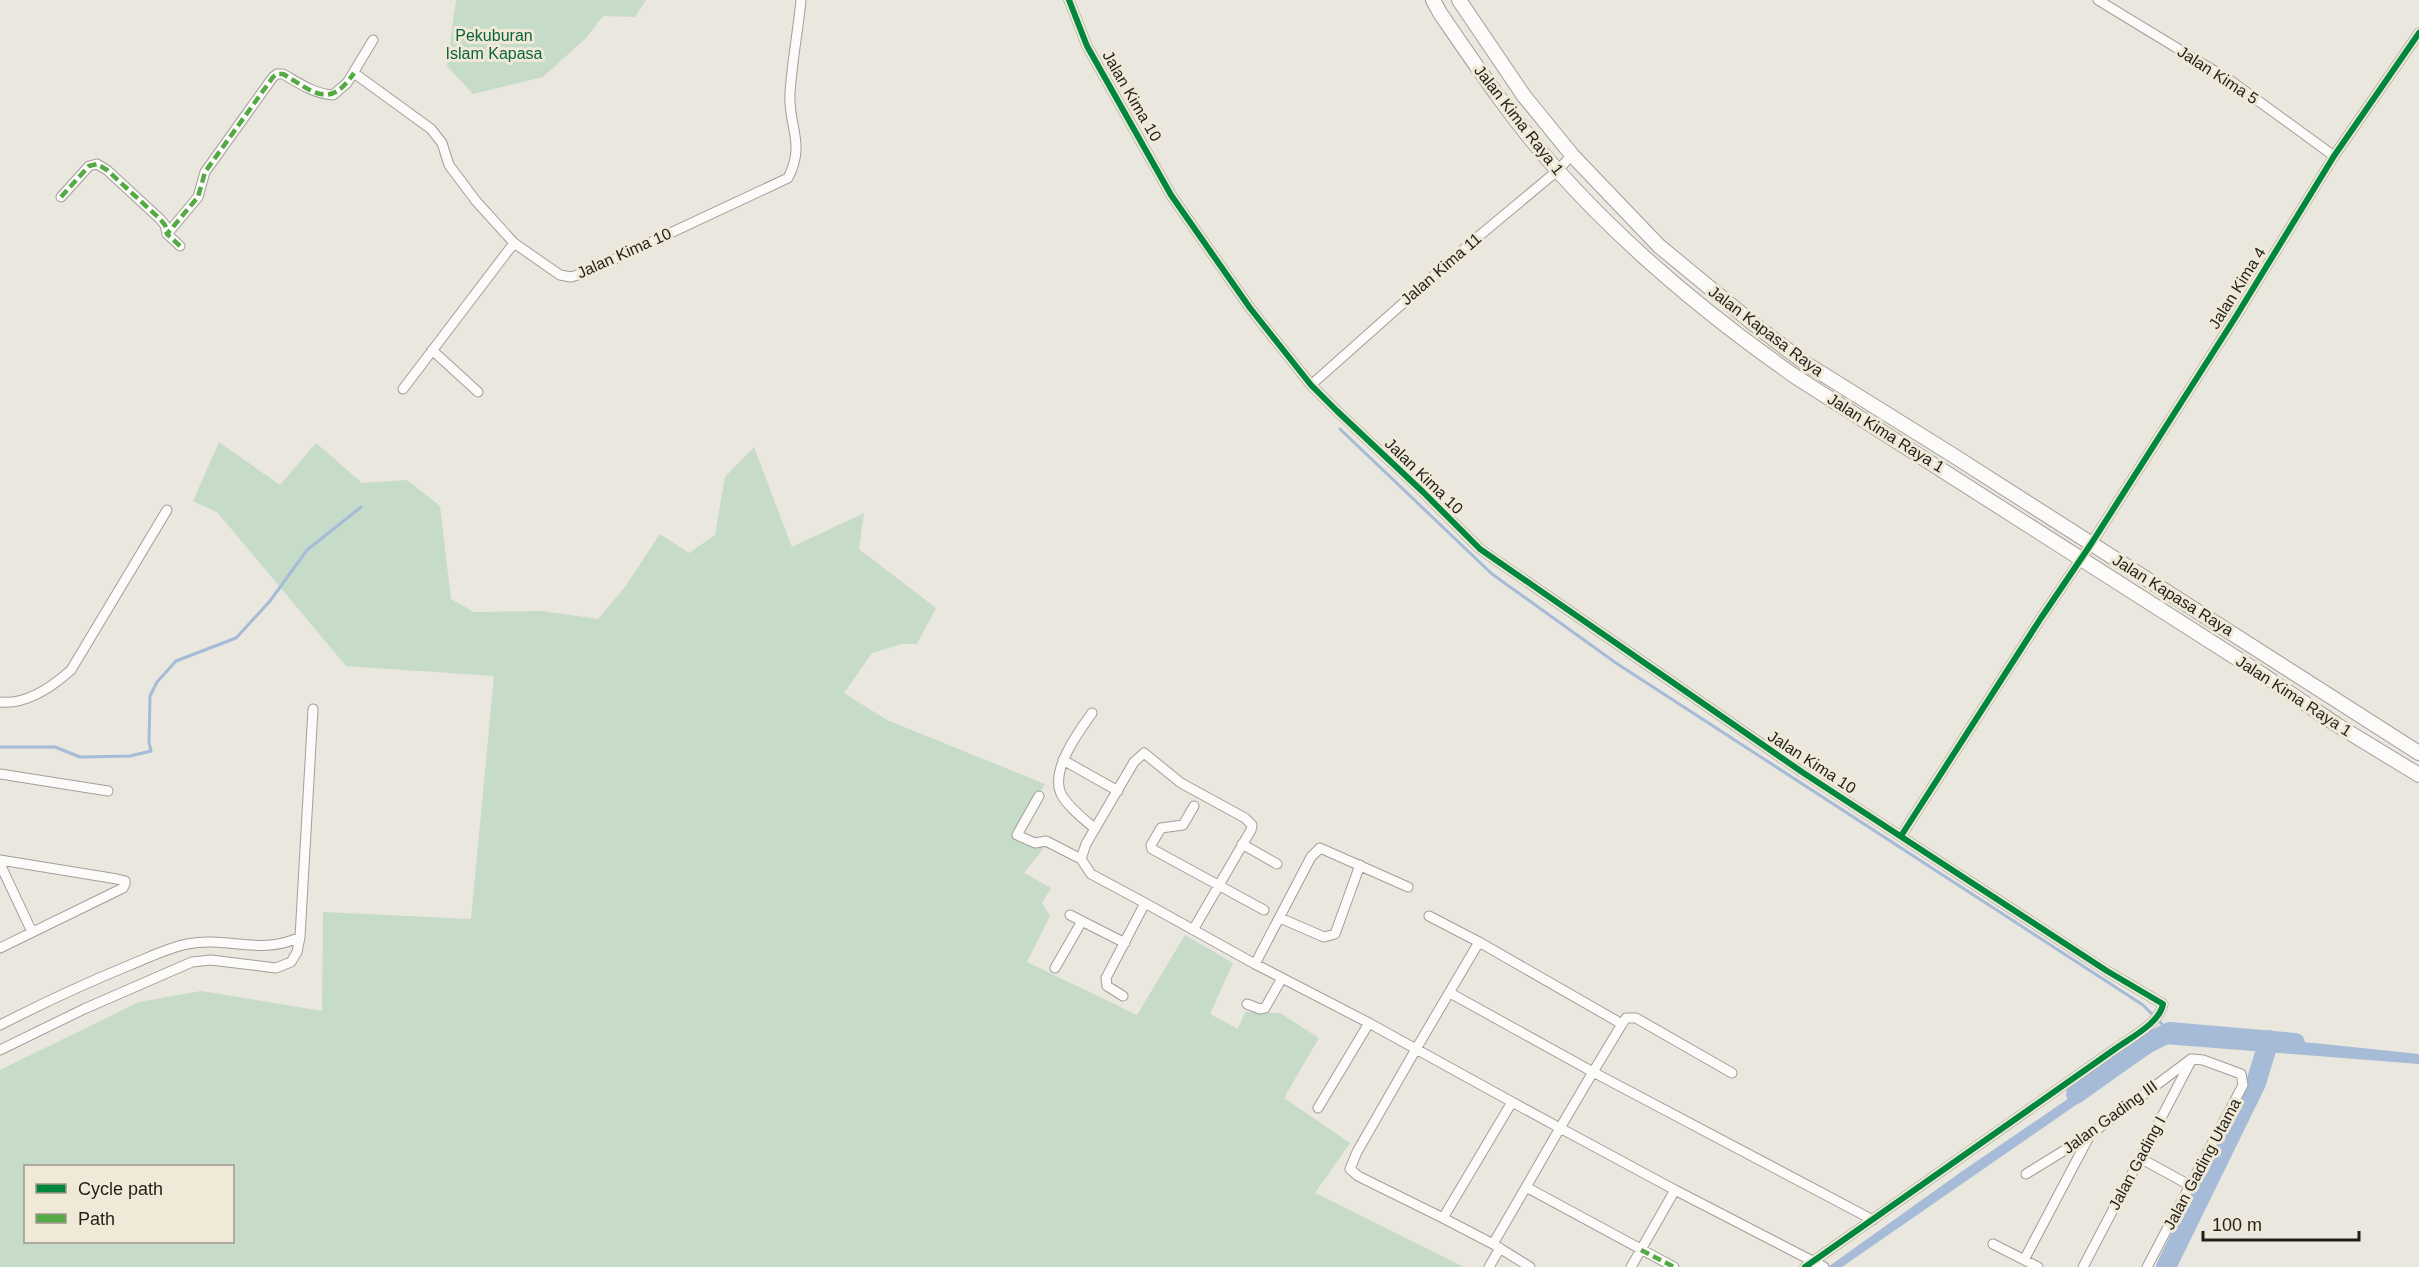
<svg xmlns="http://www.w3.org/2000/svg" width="2419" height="1267" font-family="Helvetica,sans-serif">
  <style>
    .green { fill: #c7dbc9; fill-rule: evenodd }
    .water { fill: #a5bbd8 }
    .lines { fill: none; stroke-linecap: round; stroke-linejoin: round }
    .stream { stroke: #a5bbd8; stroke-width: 3 }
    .river { stroke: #a5bbd8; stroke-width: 20 }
    .street-casing { stroke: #a19f99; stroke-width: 11 }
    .secondary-casing { stroke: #a19f99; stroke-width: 16 }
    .street { stroke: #fcfbfa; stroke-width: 9 }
    .secondary { stroke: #fcfbfa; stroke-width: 14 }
    .quiet { stroke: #53aa42; stroke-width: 4.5; stroke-dasharray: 9 4.5; stroke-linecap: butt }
    .cycleway-casing { stroke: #f0e9d8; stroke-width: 10 }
    .cycleway { stroke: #00873e; stroke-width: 6 }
    .labels { text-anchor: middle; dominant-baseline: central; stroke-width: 6; stroke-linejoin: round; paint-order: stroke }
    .park-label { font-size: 16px; fill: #0b653a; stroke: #f0e9d8 }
    .street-label { font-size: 16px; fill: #221f19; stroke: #f0e9d8 }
  </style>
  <rect width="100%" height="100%" fill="#eae7de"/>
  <path class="green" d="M456,0H646L635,17L603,16L586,38L543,77L473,94L447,66Z
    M219,442L280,485L316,443L362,483L407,480L440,506L451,599L474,612L542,611L598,619L625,587L660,534L689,553L715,535L725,477L754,447L792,547L864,513L859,549L936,608L917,644H902L872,653L844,693L887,720L1045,784L1016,832L1047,844L1024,873L1051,888L1042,903L1050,916L1027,962L1137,1015L1185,935L1233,963L1210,1014L1238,1029L1245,1012L1280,1013L1319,1038L1284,1098L1350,1143L1315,1193L1464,1267H0V1070L139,1002L201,991L322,1011L323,912L471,919L494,676L346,666L218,513L193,501ZM26,1166H232V1242H26Z"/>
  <path class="water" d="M2164,1033L2314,1043L2419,1054V1064L2164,1044L1842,1267H1828L1961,1172Z"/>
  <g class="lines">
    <path class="stream" d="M1340,429L1492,574L1616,663L2143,1005L2170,1032
      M0,747H55L80,757L130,756L151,751L149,742L150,696L157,682L176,661L236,638L270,601L307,550L361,507"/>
    <path class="river" d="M2076,1094L2144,1045L2170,1032L2295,1043
      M2166,1267L2256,1083L2269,1040"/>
    <defs>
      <path id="street" d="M1069,0L1087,46L1171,195L1250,308L1311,385L1337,411L1423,492L1480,549L1802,772L2107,971L2163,1004C2160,1023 2130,1038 2115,1049L1805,1267
        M2098,0L2231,81L2334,156
        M354,73L431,129L442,143L449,165L476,201L514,243L560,275L571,277L587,272L788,178C806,143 788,127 790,93C792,62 798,31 801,0
        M61,197L89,166L97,164L107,170L160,219L165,225L167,234
        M180,246L167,234L198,197L205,172L273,77L277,74H283C299,83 314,94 333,95L347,83L373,40
        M432,350L478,392
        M1311,385L1473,241L1557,171L1572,155
        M403,389L514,243
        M0,702C26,705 52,687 71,670L167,510
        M1092,713C1079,731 1050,770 1061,794C1068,807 1084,819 1095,829
        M1063,760L1118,791
        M0,774L108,791
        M1039,796L1017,835L1035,843L1046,841L1081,859
        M1194,806L1183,825L1161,828L1151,845L1152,849L1264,910
        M1901,836L2041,618L2091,544L2235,318L2334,156L2419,33
        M1242,844L1277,864
        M0,860L117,879L125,881V884L123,888L0,948
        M0,864L32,932
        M1145,903L1091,874L1081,859L1086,844L1134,762L1144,753L1181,783L1245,818L1252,825L1251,830L1193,930
        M1070,915L1125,943
        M1429,916L1479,942
        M1280,918L1324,937L1335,934L1360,865
        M1255,964L1311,857L1320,848L1408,887
        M1055,968L1082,921
        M1123,996L1107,986L1106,978L1145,903L1255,964L1369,1023
        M1247,1004L1260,1009L1265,1008L1282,978
        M1622,1024L1626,1018H1636L1732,1073
        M0,1025C43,1003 86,983 130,965C148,958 167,948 187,944C227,936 261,956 300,937
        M0,1050L84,1009L192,962L211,960L276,968L291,962L297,952L300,937L313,709
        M1318,1108L1369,1023L1416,1049L1479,942L1622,1024L1593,1072L1450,993
        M2140,1158L2191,1186
        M2026,1174L2091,1134L2191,1059
        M1526,1187L1560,1128L1512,1102L1443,1218L1493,1244L1530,1267
        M1675,1190L1560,1128L1593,1072L1873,1220
        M1443,1218L1358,1176L1350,1169L1357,1152L1416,1049L1512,1102
        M1493,1244L1526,1187L1674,1267
        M1993,1244L2038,1267
        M2024,1260L2090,1135
        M1489,1267L1500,1248
        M1631,1267L1675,1190L1824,1267
        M2083,1267L2192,1059
        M2147,1267L2243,1085L2241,1074L2203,1060L2192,1059"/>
      <path id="secondary" d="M1433,0L1440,13C1477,67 1514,122 1558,171C1628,249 1710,317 1796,377L2263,675L2337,725L2419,775
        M1459,0L1524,96L1572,155L1659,246L1755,325L1805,363L1951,454L2419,753"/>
    </defs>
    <use href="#street" class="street-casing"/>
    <use href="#secondary" class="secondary-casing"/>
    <use href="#street" class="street"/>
    <use href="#secondary" class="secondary"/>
    <path class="quiet" d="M61,197L89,166L97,164L107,170L160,219L165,225L167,234
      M180,246L167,234L198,197L205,172L273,77L277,74H283C314,92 329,110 354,73
      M1641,1250L1674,1267"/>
    <defs>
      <path id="cycleway" d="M1069,0L1087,46L1171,195L1250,308L1311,385L1337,411L1423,492L1480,549L1802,772L2107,971L2163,1004C2160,1023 2130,1038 2115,1049L1805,1267
        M1901,836L2041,618L2091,544L2235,318L2334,156L2419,33"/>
    </defs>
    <use href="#cycleway" class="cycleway-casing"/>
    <use href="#cycleway" class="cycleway"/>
  </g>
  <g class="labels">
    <g class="park-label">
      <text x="494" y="35">Pekuburan<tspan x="494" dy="18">Islam Kapasa</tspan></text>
    </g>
    <g class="street-label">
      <text transform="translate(2218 75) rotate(33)">Jalan Kima 5</text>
      <text transform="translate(1132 96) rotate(60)">Jalan Kima 10</text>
      <text transform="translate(1519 120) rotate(52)">Jalan Kima Raya 1</text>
      <text transform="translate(624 253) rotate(-24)">Jalan Kima 10</text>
      <text transform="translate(1441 269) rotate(-41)">Jalan Kima 11</text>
      <text transform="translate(2237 288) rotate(-58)">Jalan Kima 4</text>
      <text transform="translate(1766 331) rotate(37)">Jalan Kapasa Raya</text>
      <text transform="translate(1886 433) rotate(32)">Jalan Kima Raya 1</text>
      <text transform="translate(1424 476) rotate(44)">Jalan Kima 10</text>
      <text transform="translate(2173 595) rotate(32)">Jalan Kapasa Raya</text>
      <text transform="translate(2294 696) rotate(33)">Jalan Kima Raya 1</text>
      <text transform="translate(1812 762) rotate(33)">Jalan Kima 10</text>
      <text transform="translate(2110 1117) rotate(-36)">Jalan Gading III</text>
      <text transform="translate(2137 1163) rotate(-62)">Jalan Gading I</text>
      <text transform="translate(2202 1164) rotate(-62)">Jalan Gading Utama</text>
    </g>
  </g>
  <rect x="24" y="1165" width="210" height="78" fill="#f0e9d8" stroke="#9e988c" stroke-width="1.5"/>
  <rect x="36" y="1184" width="30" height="9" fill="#00873e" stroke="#9e988c" stroke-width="1.5"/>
  <text x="78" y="1195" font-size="18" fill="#221f19">Cycle path</text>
  <rect x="36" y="1214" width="30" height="9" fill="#53aa42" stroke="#9e988c" stroke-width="1.5"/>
  <text x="78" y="1225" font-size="18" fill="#221f19">Path</text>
  <path d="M2203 1231v9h156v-9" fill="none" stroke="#221f19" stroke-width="3"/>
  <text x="2212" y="1231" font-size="18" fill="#221f19" stroke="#f0e9d8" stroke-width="4.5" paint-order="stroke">100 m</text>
</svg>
